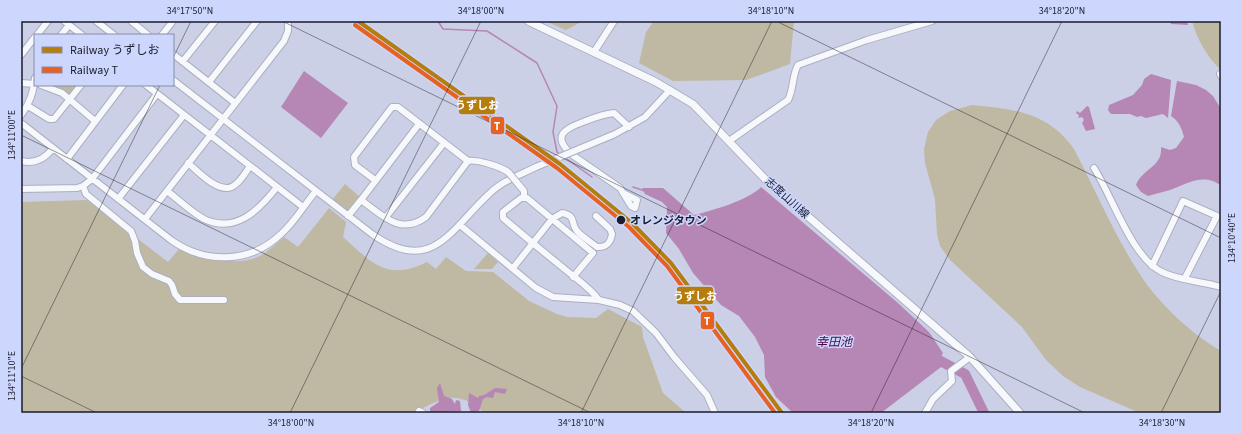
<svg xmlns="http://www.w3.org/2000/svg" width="1242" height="434" font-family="'Source Sans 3','Noto Sans JP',sans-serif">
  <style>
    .green { fill: #bfb8a2 }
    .water { fill: #b686b5 }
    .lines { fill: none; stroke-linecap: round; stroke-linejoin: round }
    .stream { stroke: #b686b5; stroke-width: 1.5 }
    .river { stroke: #b686b5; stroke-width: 10 }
    .minor-casing { stroke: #abafc0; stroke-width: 8 }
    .major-casing { stroke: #abafc0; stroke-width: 9 }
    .minor { stroke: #f7f8fb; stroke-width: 6 }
    .major { stroke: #f7f8fb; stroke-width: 7 }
    .minor-bridge-casing { stroke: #abafc0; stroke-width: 8; stroke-linecap: butt }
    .minor-bridge { stroke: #f7f8fb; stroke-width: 6 }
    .rail-1-casing { stroke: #cdd7fe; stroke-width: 7 }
    .rail-2-casing { stroke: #cdd7fe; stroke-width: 7 }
    .rail-1 { stroke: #b57d0d; stroke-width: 4 }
    .rail-2 { stroke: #e76122; stroke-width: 4 }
    .ticks { fill: none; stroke: #1a1d2b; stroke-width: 1; stroke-opacity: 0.45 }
    .stop-dot { fill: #1a1d2b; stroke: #cdd7fe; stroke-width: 1.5 }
    .labels { text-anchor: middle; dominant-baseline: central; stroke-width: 3; stroke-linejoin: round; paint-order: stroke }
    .street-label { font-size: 11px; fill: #1a1d2b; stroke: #cdd7fe }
    .stop-label { font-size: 11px; font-weight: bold; fill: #1a1d2b; stroke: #cdd7fe; text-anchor: start }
    .water-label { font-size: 12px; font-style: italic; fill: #490642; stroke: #cdd7fe }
    .line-badge { stroke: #cdd7fe; stroke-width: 1.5 }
    .badge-label { font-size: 11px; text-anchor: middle; font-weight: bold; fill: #fff }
    .neatline { fill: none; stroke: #1a1d2b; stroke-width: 1.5 }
    .ticks-label { font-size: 10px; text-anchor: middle; fill: #1a1d2b }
  </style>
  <rect width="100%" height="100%" fill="#cbd0e6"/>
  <path class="green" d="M545,21H583L566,30Z
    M654,21H794L790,64L746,80L673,81L639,63L646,32Z
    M1192,21H1221V70C1207,57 1197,39 1192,21Z
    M51,85H78L69,96L62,90Z
    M972,105C1014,109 1048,112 1074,149C1096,191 1115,237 1141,276C1159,304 1193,335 1221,351V413H1140L1080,387L1063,376L1046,360L1022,327L950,260L940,246L937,234L935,199L925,163L924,149L928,132L936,120L950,111Z
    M345,184L360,197L348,212L332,200Z
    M87,200L168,262L179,249C203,258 242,269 265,253C272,248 278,242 284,237L298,247L329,208L346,222L343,237C372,263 387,282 427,262L436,269L446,257L466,271L493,272L529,301L557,314L567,317L596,318L608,309L642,327L643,337L663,393L686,413H483C480,408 476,406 471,403C451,391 432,403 414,413H21V202Z
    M488,253L498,262L492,269H474Z"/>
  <path class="water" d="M1170,21H1187L1188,25L1171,24Z
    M304,71L348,103L321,138L281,107Z
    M1151,74L1171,80L1168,118L1163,114L1146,118L1141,116L1137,117L1130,114H1111L1108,110L1109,105L1133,95L1142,85L1144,79Z
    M1177,81L1196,85L1206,90L1213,96L1221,109V186C1205,172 1186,184 1170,190C1163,192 1155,194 1148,196L1141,192L1136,185C1142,169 1163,167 1161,147L1170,150L1176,148L1184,137C1182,129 1179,121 1171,116Z
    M1087,106L1089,107L1095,129L1086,131L1082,123L1084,120L1082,117L1078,118L1079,115L1076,113L1077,111L1080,113Z
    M761,187L898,303L929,332L943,353L941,357L945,364L881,413H793L776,397L765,377L764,355L755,337L739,316L721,305L693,273L679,249L666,233L667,207L662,202L645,194L642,188H663L694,215C711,211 749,200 761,187Z
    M440,383L444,396L452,399L455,404L456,400L460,401L461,411L430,413V408L439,402L437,388Z
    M495,388L507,389L505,394L495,392L493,398L487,397L483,399L479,411L471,413L468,405L469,393L478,398L479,396L484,395Z"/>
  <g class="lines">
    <path class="stream" d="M438,21L443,29L487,31L537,63L557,106L553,132L557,152L561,155
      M564,157L592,177
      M633,187L645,191"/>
    <path class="river" d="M933,357L965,374L984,413"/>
    <defs>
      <path id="minor" d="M64,21L82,35
        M96,21L114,35
        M131,21L148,35
        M37,35L48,21
        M61,35L69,25
        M162,35L173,21
        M594,52L614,21
        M173,54L235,103
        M21,55L35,37
        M183,61L215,21
        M1220,74L1221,76
        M173,80L372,234C432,276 449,231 489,194C502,181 520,175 536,167
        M209,82L257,21
        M21,83L35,84
        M41,85L62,93L95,121
        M146,85L303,207
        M28,106L49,119H54L81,85
        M21,115C30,103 33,93 35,78
        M21,123L171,240C205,264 250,264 281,234C295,222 304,205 316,191
        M419,124L361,200C382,215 400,236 426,217L468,161
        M729,141L788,100C794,89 792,75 798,65L867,40L932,21
        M579,149L615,134L645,117L670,90
        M67,159L123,85
        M21,161C34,164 45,159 53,148
        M188,163C199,172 222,198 236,184C242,179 246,172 250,166
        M1094,168C1112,196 1132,258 1162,272C1180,281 1202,281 1221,287
        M375,180L355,165L354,157L392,107H398L468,161C476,159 503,167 509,173
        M519,185L524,191V197
        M83,186L86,194L131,231L135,241L137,253L143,267L152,274L169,281L172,285L175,294L180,300H224
        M21,189L77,188L83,186L92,179L157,94
        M167,191C179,200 191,212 204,219C236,234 259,210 277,187
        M625,194L637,200L635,208L631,206L620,188L571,154C552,136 564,129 583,122C593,118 603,114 614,113L629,127
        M118,199L184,115
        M348,216L361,200
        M386,217L444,143
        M145,219L284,41L288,31V21
        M460,225L536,288L553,297L599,300L620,305L633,311L656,333L674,357L707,395L715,413
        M1152,266L1183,201L1217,216L1186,276V279
        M513,268L552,219L562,213C577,216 570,223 577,231C582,237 591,242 597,247C606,248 611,242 612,234L610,229L596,216
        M573,277L593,253L527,198H521L503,212V218C524,236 546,254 567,271C578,280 591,289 599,300
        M418,413L419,411L423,413
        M925,413L933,399L952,381L951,371L970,357"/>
      <path id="major" d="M528,21L656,82L693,104L766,180L970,357L1020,413"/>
    </defs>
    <use href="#minor" class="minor-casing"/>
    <use href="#major" class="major-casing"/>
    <use href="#minor" class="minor"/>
    <use href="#major" class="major"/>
    <defs>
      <path id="minor-bridge" d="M536,167L579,149
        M509,173L519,185"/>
    </defs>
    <use href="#minor-bridge" class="minor-bridge-casing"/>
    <use href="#minor-bridge" class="minor-bridge"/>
    <defs>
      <path id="rail-1" d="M358,21L560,164L632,223L671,263L782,413"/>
      <path id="rail-2" d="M355,25L557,168L629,227L667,266L775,413"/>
    </defs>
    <use href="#rail-1" class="rail-1-casing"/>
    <use href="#rail-2" class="rail-2-casing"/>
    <use href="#rail-1" class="rail-1"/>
    <use href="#rail-2" class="rail-2"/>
  </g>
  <path class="ticks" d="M282,21L1085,413M776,21L1221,238M173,58L191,21M21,135L591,413M21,369L160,85M21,376L97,413M290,413L481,21M581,413L772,21M871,413L1062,21M1161,413L1221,291"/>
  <circle class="stop-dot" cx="621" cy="220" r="5"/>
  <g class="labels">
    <g class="street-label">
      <text transform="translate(787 198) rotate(42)">志度山川線</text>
    </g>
    <g class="stop-label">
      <text x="630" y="220">オレンジタウン</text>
    </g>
    <g class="water-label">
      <text x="834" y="342">幸田池</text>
    </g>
  </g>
  <g class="line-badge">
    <rect x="458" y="96" width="38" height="19" rx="4" fill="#b57d0d"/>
    <rect x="490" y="116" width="15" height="19" rx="4" fill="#e76122"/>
    <rect x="676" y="286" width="38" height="19" rx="4" fill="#b57d0d"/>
    <rect x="700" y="311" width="15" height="19" rx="4" fill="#e76122"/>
  </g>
  <g class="badge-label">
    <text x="477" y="109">うずしお</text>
    <text x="497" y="130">T</text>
    <text x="695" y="300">うずしお</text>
    <text x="707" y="325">T</text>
  </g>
  <rect width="1242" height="434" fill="none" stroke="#cdd7fe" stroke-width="44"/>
  <rect x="34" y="34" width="140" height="52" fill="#cdd7fe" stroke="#858daa"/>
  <rect x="42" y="47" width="20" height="6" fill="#b57d0d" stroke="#858daa"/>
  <text x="70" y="54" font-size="12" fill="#1a1d2b">Railway うずしお</text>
  <rect x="42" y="67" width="20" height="6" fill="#e76122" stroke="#858daa"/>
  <text x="70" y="74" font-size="12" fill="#1a1d2b">Railway T</text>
  <rect x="22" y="22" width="1198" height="390" class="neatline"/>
  <g class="ticks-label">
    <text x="190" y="14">34°17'50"N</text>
    <text x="481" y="14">34°18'00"N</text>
    <text x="771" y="14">34°18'10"N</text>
    <text x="1062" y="14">34°18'20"N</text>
    <text transform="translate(11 135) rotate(-90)" y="4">134°11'00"E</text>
    <text transform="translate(1231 238) rotate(-90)" y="4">134°10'40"E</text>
    <text transform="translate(11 376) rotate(-90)" y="4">134°11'10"E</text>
    <text x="291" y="426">34°18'00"N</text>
    <text x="581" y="426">34°18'10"N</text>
    <text x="871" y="426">34°18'20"N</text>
    <text x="1162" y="426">34°18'30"N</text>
  </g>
</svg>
